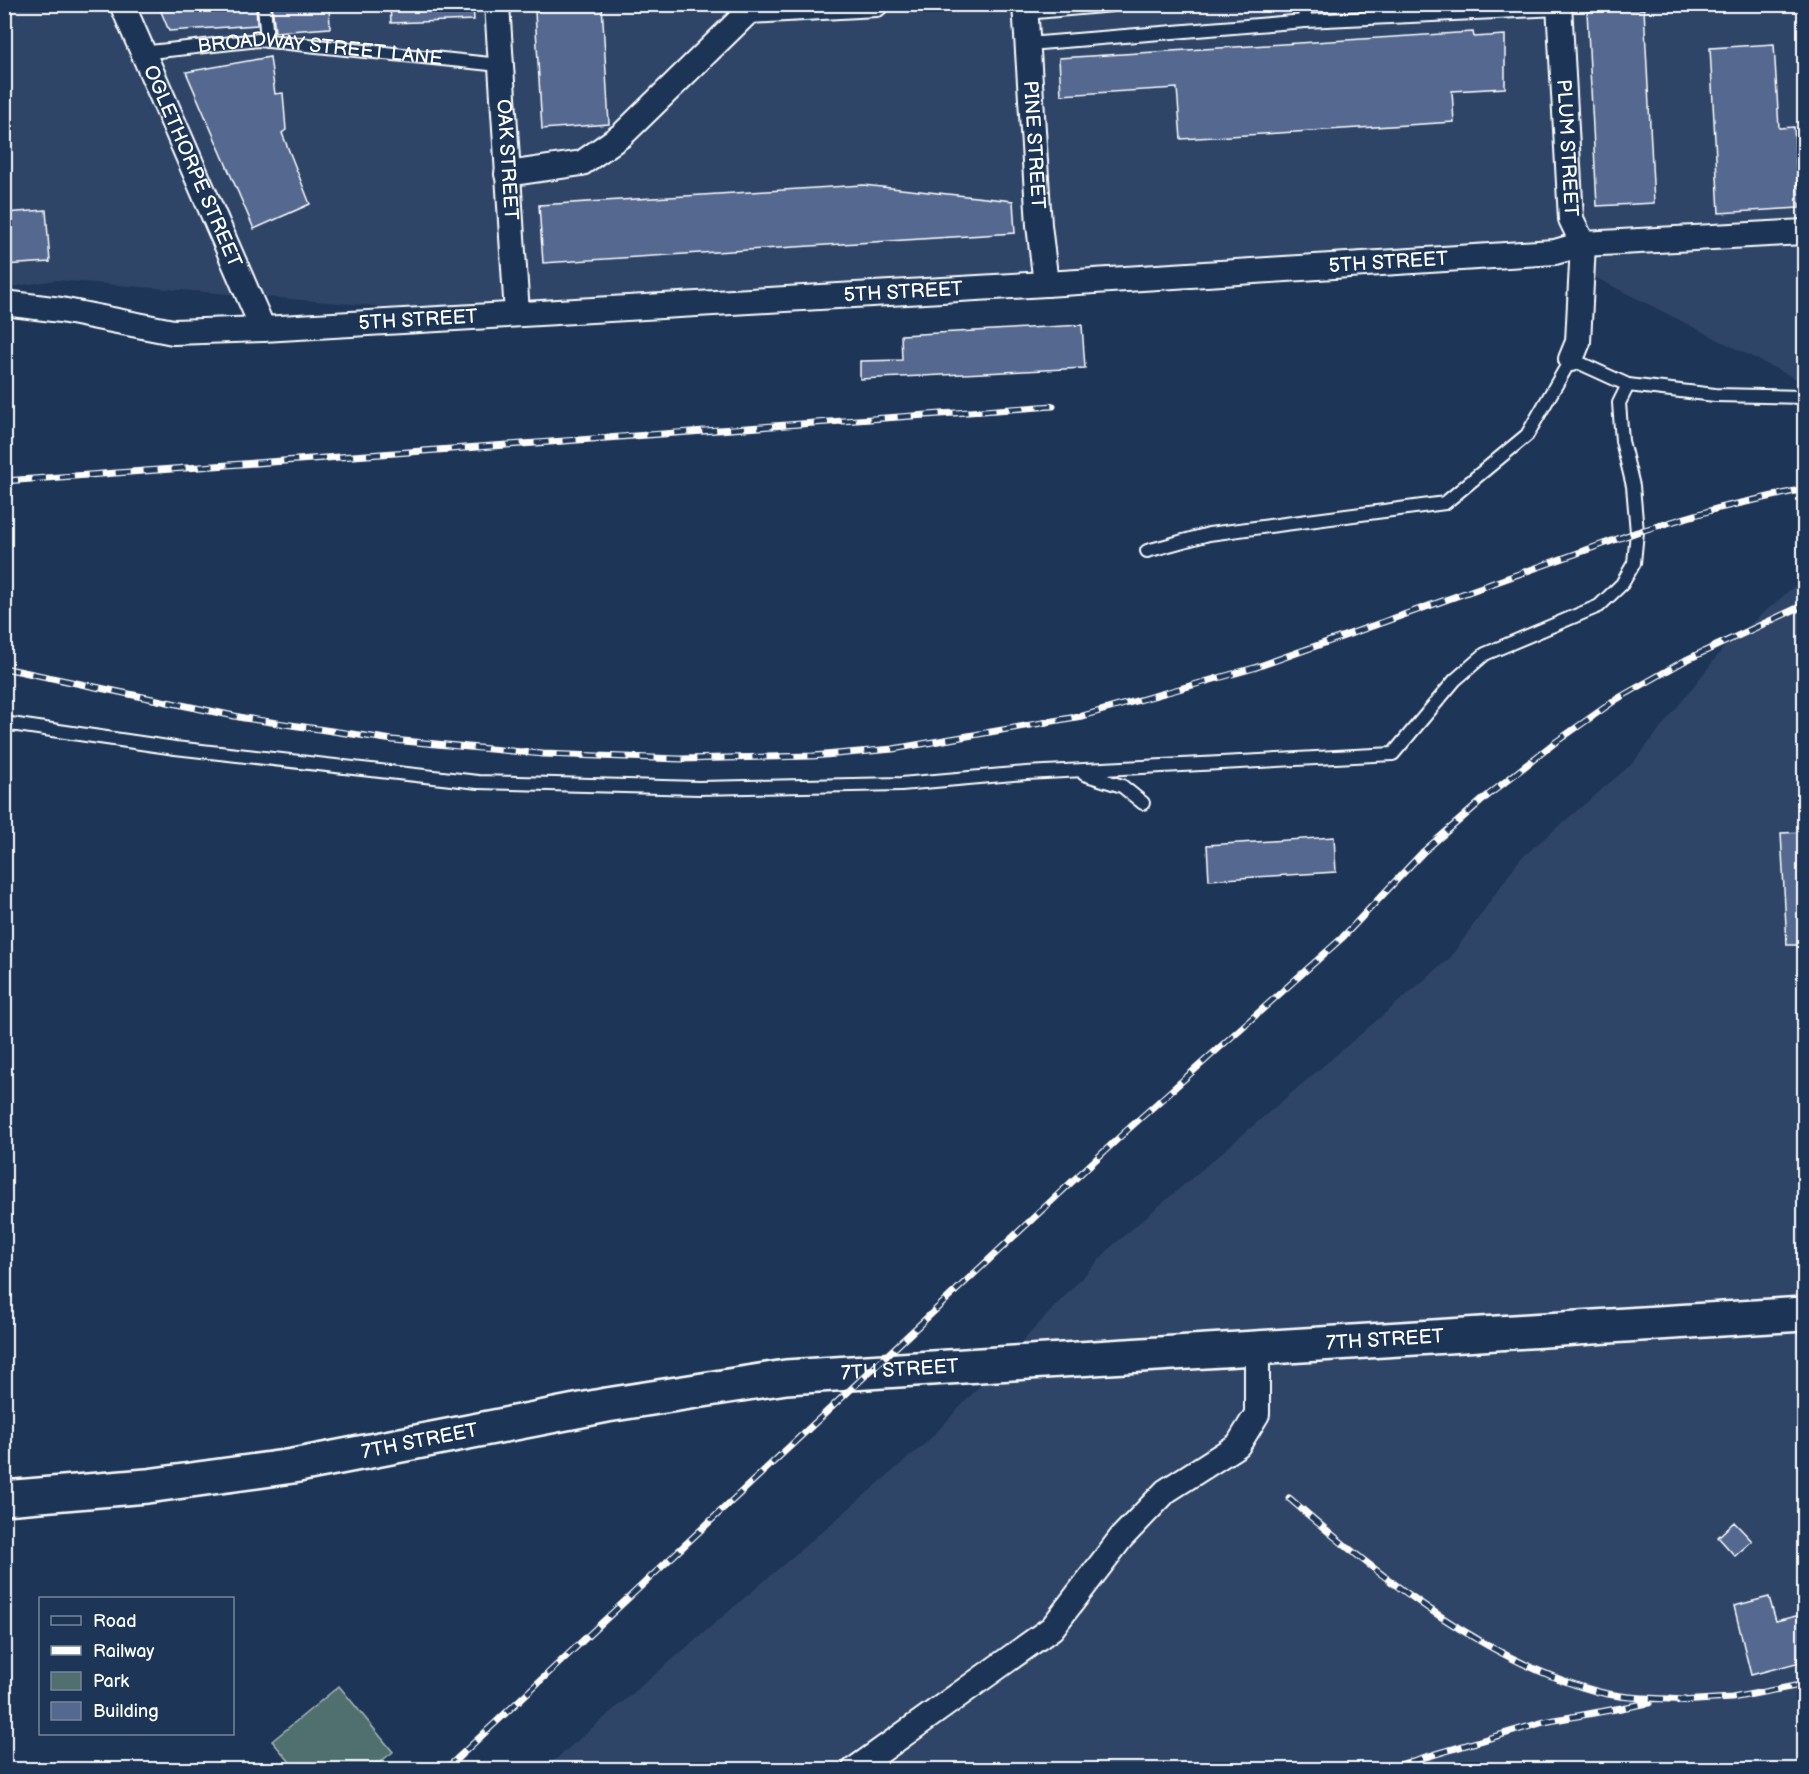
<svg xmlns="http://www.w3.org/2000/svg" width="1809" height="1774" font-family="'Balsamiq Sans',sans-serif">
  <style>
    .built { fill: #2e4568 }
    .green { fill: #506f6e; stroke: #a8b7b6; stroke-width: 1.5 }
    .building { fill: #556990; stroke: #fff; stroke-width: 1.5 }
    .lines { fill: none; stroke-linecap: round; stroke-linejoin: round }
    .lane-casing { stroke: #fff; stroke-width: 16 }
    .street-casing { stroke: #fff; stroke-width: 28 }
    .secondary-casing { stroke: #fff; stroke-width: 38 }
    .lane { stroke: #1d3557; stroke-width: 12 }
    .street { stroke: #1d3557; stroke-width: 24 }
    .secondary { stroke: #1d3557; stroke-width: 33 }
    .rail-casing { stroke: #fff; stroke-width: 7 }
    .rail { stroke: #1d3557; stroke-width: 4.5; stroke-dasharray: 14; stroke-linecap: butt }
    .labels { text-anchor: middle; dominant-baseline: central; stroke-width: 6; stroke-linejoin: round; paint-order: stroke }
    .street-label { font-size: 20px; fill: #fff; stroke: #1d3557 }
  </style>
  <rect width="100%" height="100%" fill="#1d3557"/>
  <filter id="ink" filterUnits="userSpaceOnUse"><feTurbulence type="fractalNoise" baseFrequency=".0167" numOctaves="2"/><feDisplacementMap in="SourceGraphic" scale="12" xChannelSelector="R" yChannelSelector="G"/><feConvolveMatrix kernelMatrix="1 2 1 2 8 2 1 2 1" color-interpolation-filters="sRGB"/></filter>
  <g filter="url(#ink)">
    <path class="built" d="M4,5H1804V383L1547,253L1253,271L598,324L56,280L5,288Z
      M1804,578V1769L543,1770L928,1441L1112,1246L1450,958L1520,859L1633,763L1726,645Z"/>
    <path class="green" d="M339,1686L393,1752L371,1769H296L272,1741Z"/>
    <path class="building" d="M158,4H256L257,25L169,31Z
      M272,4H329L330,28L275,32Z
      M390,4H473L474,20L391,23Z
      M539,4H602L609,124L542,129L535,12L539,11Z
      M1644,9L1654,203L1597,206L1587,11Z
      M1473,32L1474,37L1505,35V88L1452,91L1454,122L1181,139L1177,88L1061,95L1059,58Z
      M1774,44L1779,128L1794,127L1799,208L1719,213L1710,48Z
      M270,57L275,94L283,93L286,130L282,133L310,204L254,229L186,72Z
      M863,185L1013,201L1015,233L543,263L539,205Z
      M46,210L50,262L4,265V213Z
      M1082,325L1085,368L860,379V361L902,360L901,335Z
      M1804,832V945H1787L1781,833Z
      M1334,837L1336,872L1209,880L1207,845Z
      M1734,1522L1752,1541L1735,1556L1718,1537Z
      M1769,1597L1776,1621L1804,1614V1661L1751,1675L1734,1606Z"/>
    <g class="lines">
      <defs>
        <g id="lane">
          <path d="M264,4L267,41"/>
          <path d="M1304,4L1305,21"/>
          <path d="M1025,13L1124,4"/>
          <path d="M1028,44L1305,21L1559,9"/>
          <path id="s1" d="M141,53L259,40L500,65"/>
          <path d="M1147,551L1209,534L1445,503L1527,435L1571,359L1628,385L1715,395L1804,397"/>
          <path d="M4,723L175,748L478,782L699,788L901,784L1026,773L1393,754L1455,680L1485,654L1599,606L1622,584L1634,563L1637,532L1633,486L1622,441L1619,403L1628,385"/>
          <path d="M1084,774L1122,786L1143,803"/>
        </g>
        <g id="street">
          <path id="s2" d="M122,4L263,329"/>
          <path id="s3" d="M497,4L517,314"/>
          <path id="s4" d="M1025,4L1039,225L1046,284"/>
          <path id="s5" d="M1559,4L1571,219L1583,244L1578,342L1571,359"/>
          <path d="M507,174L582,163L622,135L749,11L876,4"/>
          <path id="s6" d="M4,303L61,310L173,332L263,329L1046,284L1555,252L1583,244L1804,232"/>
          <path d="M854,1770L1052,1628L1121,1538L1166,1491L1238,1445L1257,1414V1350"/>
        </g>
        <g id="secondary">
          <path id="s7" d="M4,1498L147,1486L293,1466L607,1405L786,1377L1804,1314"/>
        </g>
      </defs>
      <use href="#lane" class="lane-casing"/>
      <use href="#street" class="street-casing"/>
      <use href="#secondary" class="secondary-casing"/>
      <use href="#lane" class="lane"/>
      <use href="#street" class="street"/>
      <use href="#secondary" class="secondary"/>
      <defs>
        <path id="rail" d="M4,481L1053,406
          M4,668L244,718L393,740L543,754L680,759L813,756L893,749L1082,716L1254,668L1637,532L1719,508L1804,489
          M1289,1498C1376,1574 1486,1662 1599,1692C1626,1699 1657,1698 1685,1700
          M1679,1701L1732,1698L1795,1686
          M445,1770L1125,1132L1342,938L1423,852L1486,797L1553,744L1617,699L1686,660L1804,605
          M1382,1770L1544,1722L1649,1703"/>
      </defs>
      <use href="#rail" class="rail-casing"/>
      <use href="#rail" class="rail"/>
    </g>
  </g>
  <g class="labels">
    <g class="street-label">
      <text stroke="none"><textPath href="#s1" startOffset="180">BROADWAY STREET LANE</textPath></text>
      <text stroke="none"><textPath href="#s4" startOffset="141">PINE STREET</textPath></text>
      <text stroke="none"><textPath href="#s5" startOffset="144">PLUM STREET</textPath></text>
      <text stroke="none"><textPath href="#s3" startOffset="156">OAK STREET</textPath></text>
      <text stroke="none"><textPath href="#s2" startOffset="177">OGLETHORPE STREET</textPath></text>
      <text stroke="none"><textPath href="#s6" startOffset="1389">5TH STREET</textPath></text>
      <text stroke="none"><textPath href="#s6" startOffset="903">5TH STREET</textPath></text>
      <text stroke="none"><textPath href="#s6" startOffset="417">5TH STREET</textPath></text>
      <text stroke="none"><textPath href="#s7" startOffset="1392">7TH STREET</textPath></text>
      <text stroke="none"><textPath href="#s7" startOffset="906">7TH STREET</textPath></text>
      <text stroke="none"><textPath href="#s7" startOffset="420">7TH STREET</textPath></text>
    </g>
  </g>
  <rect width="1809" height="1774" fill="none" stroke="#1d3557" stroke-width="24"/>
  <rect x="12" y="12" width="1785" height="1750" fill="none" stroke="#fff" stroke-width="2" filter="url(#ink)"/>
  <rect x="39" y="1597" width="195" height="138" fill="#1d3557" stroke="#77869a" stroke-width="1.5"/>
  <rect x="51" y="1616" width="30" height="9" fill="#1d3557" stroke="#77869a" stroke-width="1.5"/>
  <text x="93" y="1627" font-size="18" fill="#ffffff">Road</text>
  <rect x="51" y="1646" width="30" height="9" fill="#ffffff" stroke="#77869a" stroke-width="1.5"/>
  <text x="93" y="1657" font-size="18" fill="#ffffff">Railway</text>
  <rect x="51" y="1672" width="30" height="18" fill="#506f6e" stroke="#77869a" stroke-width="1.5"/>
  <text x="93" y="1687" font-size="18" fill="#ffffff">Park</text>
  <rect x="51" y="1702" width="30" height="18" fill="#556990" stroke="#77869a" stroke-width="1.5"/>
  <text x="93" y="1717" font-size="18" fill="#ffffff">Building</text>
</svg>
